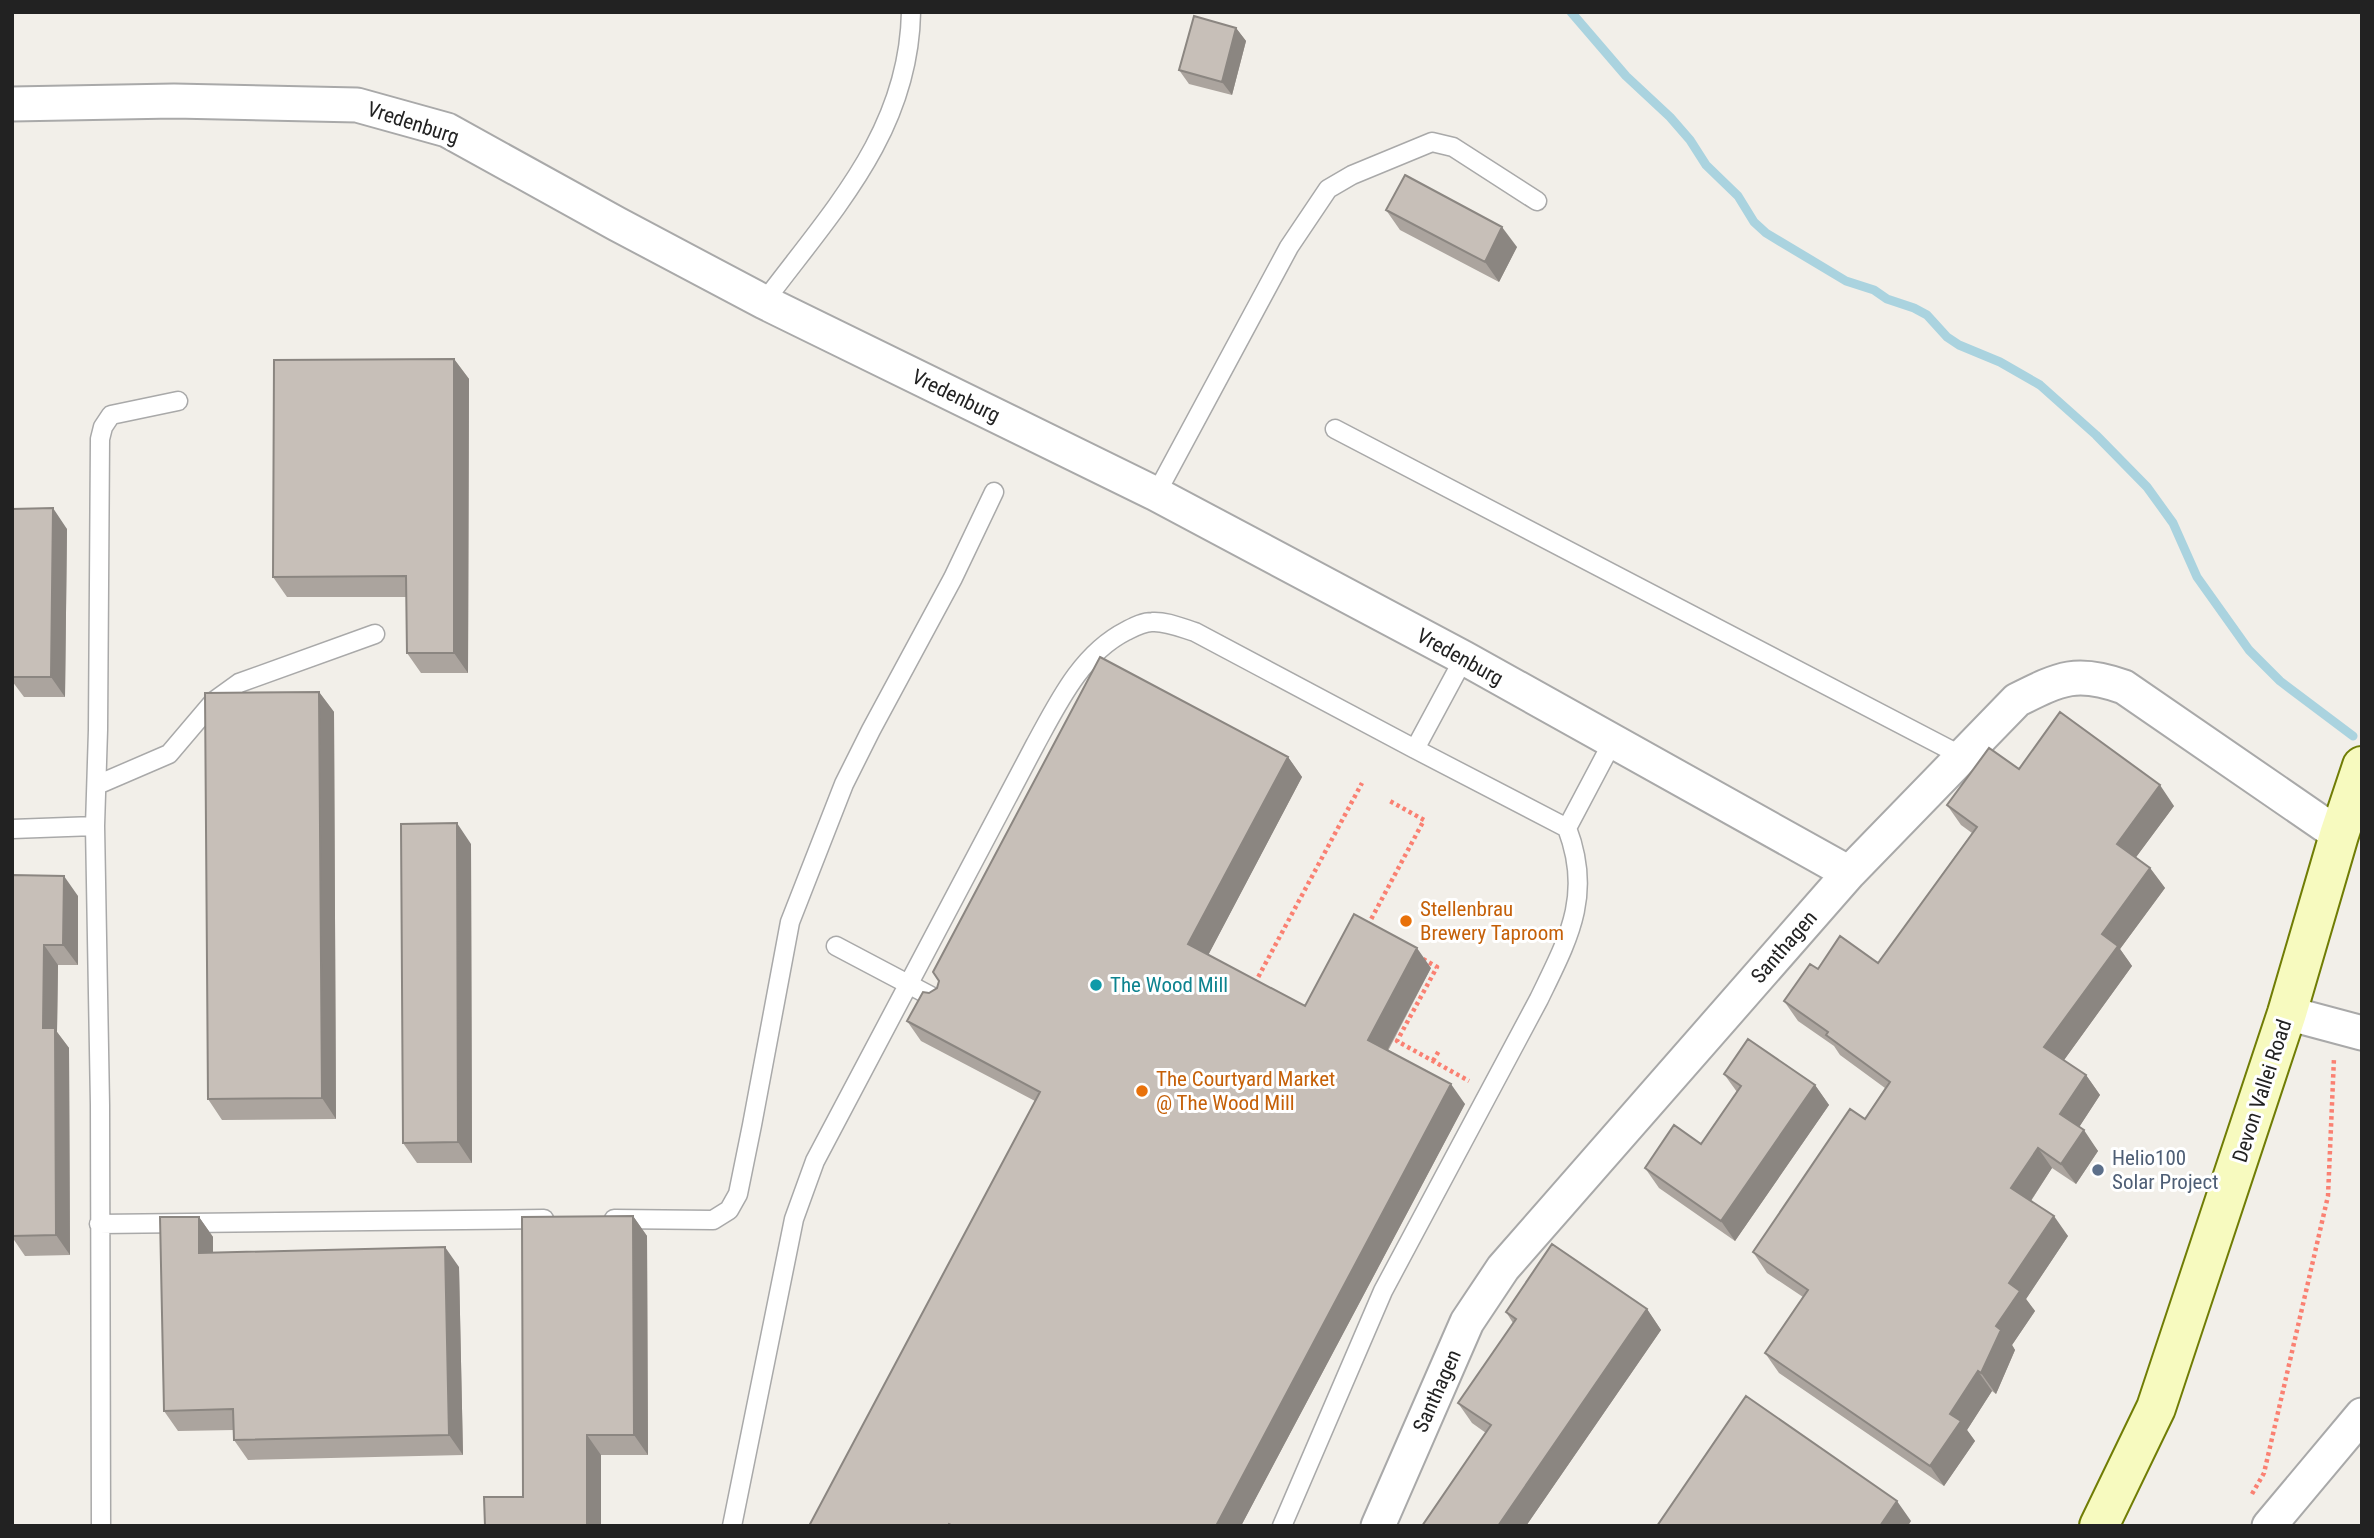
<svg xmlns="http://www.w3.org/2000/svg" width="2374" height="1538" font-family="'Roboto Condensed',sans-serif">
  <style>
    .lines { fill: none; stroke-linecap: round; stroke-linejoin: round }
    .stream { stroke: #aad3df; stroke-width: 9 }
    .lane-casing { stroke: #a9a9a9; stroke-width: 21 }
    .street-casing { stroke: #a9a9a9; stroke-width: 37 }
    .secondary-casing { stroke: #707d05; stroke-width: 42 }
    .path { stroke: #fa8072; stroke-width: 4.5; stroke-dasharray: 3.5 3.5; stroke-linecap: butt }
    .lane { stroke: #fff; stroke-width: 18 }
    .street { stroke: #fff; stroke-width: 33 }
    .secondary { stroke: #f7fabf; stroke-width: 38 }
    .wall { fill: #aba49e }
    .shaded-wall { fill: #8b8681 }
    .building { fill: #c7bfb8; stroke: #8b8681; stroke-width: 2 }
    .food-dot { fill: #e8710a; stroke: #fff; stroke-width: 2.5 }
    .culture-dot { fill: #0f9aa8; stroke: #fff; stroke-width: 2.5 }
    .service-dot { fill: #5c6f8a; stroke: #fff; stroke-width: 2.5 }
    .labels { text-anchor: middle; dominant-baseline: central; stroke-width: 6; stroke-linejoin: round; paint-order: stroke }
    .street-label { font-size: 21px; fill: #222; stroke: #fff }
    .food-label { font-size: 21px; fill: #c56008; stroke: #fff; text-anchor: start }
    .culture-label { font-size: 21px; fill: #0d838f; stroke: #fff; text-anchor: start }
    .service-label { font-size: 21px; fill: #4e5e75; stroke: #fff; text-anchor: start }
  </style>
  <rect width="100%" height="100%" fill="#f2efe9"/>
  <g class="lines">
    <path class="stream" d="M1571,12L1626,76L1670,117L1690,140L1706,165L1738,196L1754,222L1766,233L1846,281L1874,290L1887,299L1914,308L1927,315L1947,337L1959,345L2000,362L2040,385L2096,435L2147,487L2173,523L2197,577L2249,650L2280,681L2353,736"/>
    <defs>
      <path id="lane" d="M764,302C832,211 909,132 911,12
        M1335,429L1962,756
        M1156,494L1289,247L1328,189L1352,175L1432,142L1453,147L1537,201
        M97,785L169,754L214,701L239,683L375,634
        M1567,828L1613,741
        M12,829L95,826
        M836,946L942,1002
        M614,1219L713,1220L729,1210L738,1194L752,1125L790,922L844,784L871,730L953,578L994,492
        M99,1224L544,1219
        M101,1526L100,1105L95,826L98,730L100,439L103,427L111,415L178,401
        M732,1526L794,1219L815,1161L1035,745C1058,703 1081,654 1126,631C1134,627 1143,622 1152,622C1166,621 1182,628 1195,632L1415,749L1464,658
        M1282,1526L1383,1291L1539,999C1568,939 1593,896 1567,828L1415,749"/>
      <path id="street" d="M12,104L174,101L357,105L447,130L617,224L764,302L1156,494L1464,658L1849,873
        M2287,1013L2362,1033
        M1378,1526L1467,1322L1503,1268L1849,873L2017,700C2061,678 2077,670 2124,687L2339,835
        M2269,1526L2362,1415"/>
      <path id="secondary" d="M2099,1526L2156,1408L2287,1013L2339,835L2362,766"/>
    </defs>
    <use href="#lane" class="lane-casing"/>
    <use href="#street" class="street-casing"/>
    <use href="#secondary" class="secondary-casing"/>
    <path class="path" d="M1368,925L1424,820L1388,800
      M1423,959L1437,967L1397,1041L1469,1081
      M1255,983L1362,783
      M1433,1061L1440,1049
      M2252,1494L2264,1473L2328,1196L2334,1058"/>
    <use href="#lane" class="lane"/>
    <use href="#street" class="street"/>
    <use href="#secondary" class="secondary"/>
  </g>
  <path class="wall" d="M1236,28L1246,41L1232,95L1189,84L1179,70Z
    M1386,210L1517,247L1499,282L1400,230Z
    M454,359L469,379L468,673H421L407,653L406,597H287L273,577Z
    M12,509L67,529L65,697H24L12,681Z
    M319,692L334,712L336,1119L222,1120L208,1099Z
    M1288,757L1302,777L1208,955L1305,1006L1431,968L1388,1051L1465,1104L1241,1526H809L1035,1101L921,1041L907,1021L929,993Z
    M2019,769L2174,806L2136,857L2150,868L2165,888L2120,949L2132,966L2064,1060L2086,1075L2100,1095L2079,1127L2098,1151L2076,1184L2052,1168L2031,1201L2068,1236L2026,1299L2035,1311L2012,1345L2015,1350L1996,1394L1992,1391L1967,1430L1975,1441L1944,1486L1779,1373L1765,1353L1803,1297L1767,1273L1753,1252L1865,1119L1885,1088L1840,1055L1834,1046L1798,1021L1784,1001L1878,963L1972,833L1961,825L1947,805Z
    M471,844L472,1163H417L403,1143Z
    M12,875L78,896V965H58L57,1032L69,1048L70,1255L25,1256L12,1237Z
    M1724,1074L1815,1085L1829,1105L1735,1241L1659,1188L1645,1168L1701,1144L1737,1092Z
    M633,1216L647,1236L648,1455H601V1526H485L523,1497Z
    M199,1217L213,1237V1253L459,1267L463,1455L248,1460L234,1440V1430L178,1431L164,1411Z
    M1647,1309L1661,1330L1526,1526H1422L1486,1433L1472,1423L1458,1403L1513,1323L1506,1312Z"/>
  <path class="shaded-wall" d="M1236,28L1246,41L1232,95L1222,82Z
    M1502,227L1517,247L1499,282L1485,262Z
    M454,359L469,379L468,673L454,653Z
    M53,508L67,529L65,697L51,677Z
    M319,692L334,712L336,1119L322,1098Z
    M1288,757L1302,777L1203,965L1188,944Z
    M2160,785L2174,806L2131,864L2117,844Z
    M457,823L471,844L472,1163L458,1142Z
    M2150,868L2165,888L2120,949L2132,966L2059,1067L2044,1047L2102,934Z
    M64,876L78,896V965L63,945Z
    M44,945L58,965L57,1032L69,1048L70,1255L56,1235L43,1028Z
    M1417,948L1431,968L1382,1060L1368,1040Z
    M2086,1075L2100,1095L2074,1135L2060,1114Z
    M1451,1084L1465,1104L1241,1526H1216Z
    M1815,1085L1829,1105L1735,1241L1721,1221Z
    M2084,1130L2098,1151L2076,1184L2061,1164Z
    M2038,1148L2052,1168L2026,1208L2011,1188Z
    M633,1216L647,1236L648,1455L634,1435Z
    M2054,1216L2068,1236L2026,1299L2035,1311L2012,1345L2015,1350L1996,1394L1981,1373L2009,1283Z
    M199,1217L213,1237V1273L199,1253Z
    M445,1247L459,1267L463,1455L449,1435Z
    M1647,1309L1661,1330L1526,1526H1498Z
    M1978,1371L1992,1391L1967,1430L1975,1441L1944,1486L1930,1466L1950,1414Z
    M587,1435L601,1455V1526H587Z
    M1897,1501L1911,1521L1908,1526H1880Z"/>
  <path class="building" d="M1194,16L1236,28L1222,82L1179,70Z
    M1405,175L1502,227L1485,262L1386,210Z
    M454,359V653H407L406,576L273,577L274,360Z
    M53,508L51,677H12V509Z
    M1100,657L1288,757L1188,944L1305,1006L1354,914L1417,948L1368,1040L1451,1084L1216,1526H953L949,1524L948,1526H809L1040,1092L907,1021L923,992L929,993L937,988L939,981L933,972Z
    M319,692L322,1098L208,1099L205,693Z
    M2060,712L2160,785L2117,844L2150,868L2102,934L2118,946L2044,1047L2086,1075L2060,1114L2084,1130L2061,1164L2038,1148L2011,1188L2054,1216L2009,1283L2020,1291L1996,1326L2001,1330L1981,1373L1978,1371L1950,1414L1961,1421L1930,1466L1765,1353L1808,1290L1753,1252L1850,1109L1865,1119L1890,1082L1826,1035L1828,1032L1784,1001L1810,964L1818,969L1840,936L1878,963L1977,827L1947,805L1989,748L2019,769Z
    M457,823L458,1142L403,1143L401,824Z
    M12,875L64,876L63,945H44L43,1028H55L56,1235L12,1236Z
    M1748,1039L1815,1085L1721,1221L1645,1168L1674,1125L1701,1144L1741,1086L1724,1074Z
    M633,1216L634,1435H587V1526H485L484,1497H523L522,1217Z
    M160,1217H199V1253L445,1247L449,1435L234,1440L233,1409L164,1411Z
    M1552,1244L1647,1309L1498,1526H1422L1491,1425L1458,1403L1516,1319L1506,1312Z
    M1746,1396L1897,1501L1880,1526H1657Z"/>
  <g class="food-dot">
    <circle cx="1406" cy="921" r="7"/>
    <circle cx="1142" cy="1091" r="7"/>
  </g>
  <circle class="culture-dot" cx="1096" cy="985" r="7"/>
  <circle class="service-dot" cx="2098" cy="1170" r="7"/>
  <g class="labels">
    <g class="street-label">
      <text transform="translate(413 123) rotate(18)">Vredenburg</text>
      <text transform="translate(956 396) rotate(26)">Vredenburg</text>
      <text transform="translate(1460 657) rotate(29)">Vredenburg</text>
      <text transform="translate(1784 947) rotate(-49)">Santhagen</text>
      <text transform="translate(2262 1091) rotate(-72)">Devon Vallei Road</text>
      <text transform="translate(1437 1391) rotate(-66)">Santhagen</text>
    </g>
    <g class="food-label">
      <text x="1420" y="909">Stellenbrau<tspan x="1420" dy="24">Brewery Taproom</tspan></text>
      <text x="1156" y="1079">The Courtyard Market<tspan x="1156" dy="24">@ The Wood Mill</tspan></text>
    </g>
    <g class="culture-label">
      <text x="1110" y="985">The Wood Mill</text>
    </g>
    <g class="service-label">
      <text x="2112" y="1158">Helio100<tspan x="2112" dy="24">Solar Project</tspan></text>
    </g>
  </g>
  <rect width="2374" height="1538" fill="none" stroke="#222222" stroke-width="28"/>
</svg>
